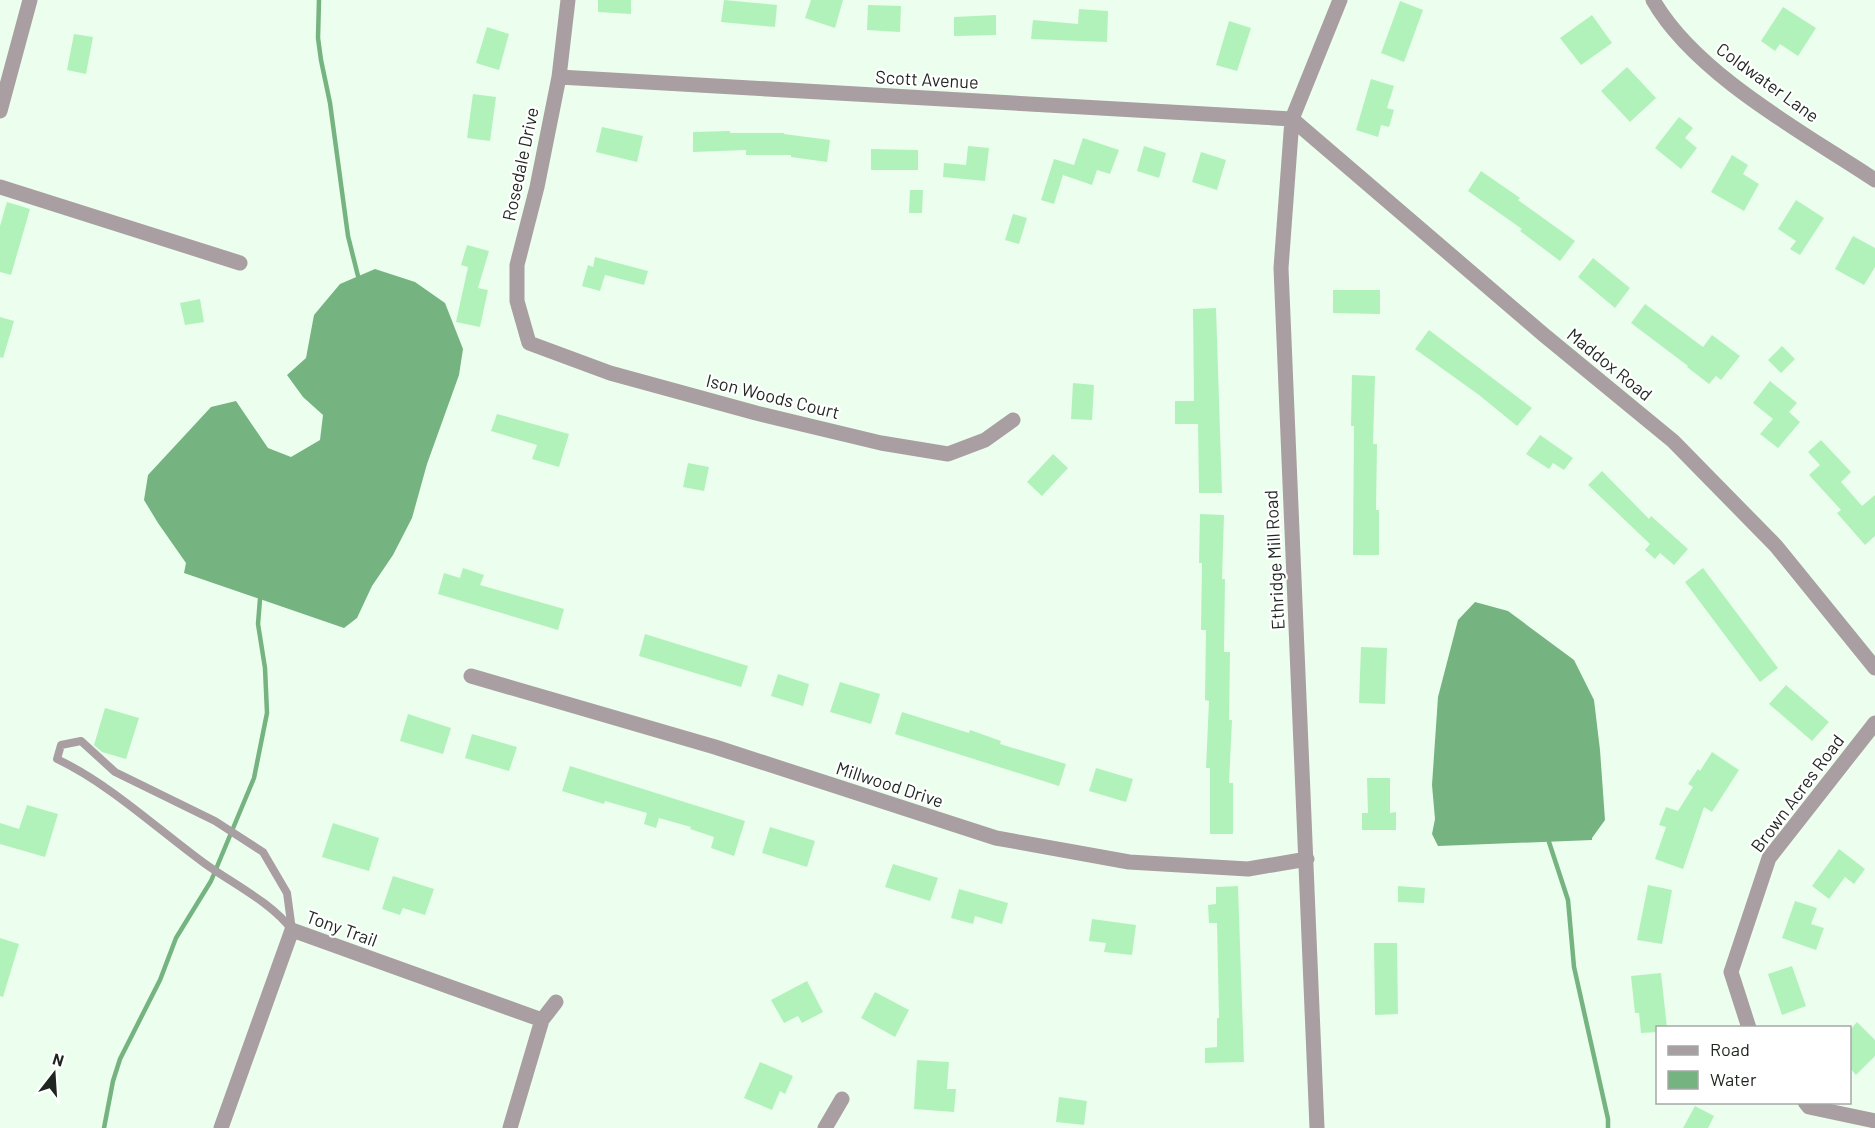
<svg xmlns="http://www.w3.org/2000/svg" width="1875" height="1128" font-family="Barlow,sans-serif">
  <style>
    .water { fill: #75b480 }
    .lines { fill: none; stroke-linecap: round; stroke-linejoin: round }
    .stream { stroke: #75b480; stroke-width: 4.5 }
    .building { fill: #b1f2bb }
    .service { stroke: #a99ea1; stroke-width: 8 }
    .minor { stroke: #a99ea1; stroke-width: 15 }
    .labels { text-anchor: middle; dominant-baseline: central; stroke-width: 4.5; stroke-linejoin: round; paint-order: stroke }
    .street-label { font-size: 18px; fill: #1f2620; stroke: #fff }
  </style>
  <rect width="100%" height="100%" fill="#ecfeee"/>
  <path class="water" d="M375,269L415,282L445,303L463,349L459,375L427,464L412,518L393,555L372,586L357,618L344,628L184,573L186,563L158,523L144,500L148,475L211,407L236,401L268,448L291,457L320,440L323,415L303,397L287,375L306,358L314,315L340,284Z
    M1475,602L1508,611L1574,660L1594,700L1600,750L1605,820L1592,838V840L1438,846L1432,834L1435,819L1432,785L1438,697L1458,620Z"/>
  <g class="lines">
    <path class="stream" d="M319,0L318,38L321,60L330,103L348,236L358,276
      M1549,842L1568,900L1574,967L1608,1119V1128
      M104,1128L113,1081L120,1059L160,980L176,938L211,881L254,778L267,713L265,668L258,624L260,599"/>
  </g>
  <path class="building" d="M598,0H631V14L598,12Z
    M724,0L777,5L775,27L721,22Z
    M811,0H843L835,28L805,18Z
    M1400,1L1423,10L1404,62L1381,53Z
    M868,5L901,6L900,32L867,30Z
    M1783,7L1816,28L1798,56L1780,44L1775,51L1761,41Z
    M1079,9L1108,11L1107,42L1031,39L1033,20L1078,24Z
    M996,15V35L954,36V17Z
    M1592,15L1612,43L1581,65L1560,38Z
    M1229,21L1251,28L1237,71L1216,65Z
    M487,27L509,34L499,70L476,63Z
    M74,34L93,37L86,74L67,70Z
    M1627,67L1656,98L1630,122L1601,91Z
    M1371,79L1394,86L1387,108L1394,110L1389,127L1381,125L1378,137L1356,130Z
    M473,94L496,97L490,141L467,138Z
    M1679,117L1693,128L1685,138L1697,148L1681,169L1655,148Z
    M602,127L643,136L637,162L596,152Z
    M730,131V133H784V134L830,140L827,162L791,157V155H746V150L693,152V132Z
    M1083,138L1119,150L1110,174L1097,170L1092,185L1063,175L1054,204L1041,200L1054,159L1074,165Z
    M968,146L989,148L985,181L943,177L944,163L966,165Z
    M1144,146L1166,153L1159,178L1137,171Z
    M871,149L918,150V170H871Z
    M1201,152L1226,160L1217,190L1192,182Z
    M1732,155L1748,165L1743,174L1759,184L1744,211L1711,192Z
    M1481,171L1520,198L1518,200L1575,241L1560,261L1520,231L1522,229L1468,191Z
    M910,190H923L922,213H909Z
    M1796,200L1824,218L1800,255L1790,249L1796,241L1778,229Z
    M7,202L30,209L11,275L0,272V226Z
    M1013,214L1027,218L1019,244L1005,240Z
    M1853,236L1875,248V267L1864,285L1835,269Z
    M467,245L489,251L478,288L488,290L480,327L456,322L468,267L461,265Z
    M595,257L648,271L644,285L605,275L600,291L582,286L588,265L593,267Z
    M1593,258L1630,288L1615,308L1578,277Z
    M1333,290H1380V314L1333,313Z
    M200,299L204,322L185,325L180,303Z
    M1645,304L1703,347L1712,335L1740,356L1721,380L1716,376L1709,384L1687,367L1688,366L1631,323Z
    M1216,308L1222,493H1199L1198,424H1175V401H1194L1193,309Z
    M0,317L14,321L3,358L0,357Z
    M1429,330L1532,408L1517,426L1479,395L1415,349Z
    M1782,346L1795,359L1781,373L1768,360Z
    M1352,375L1375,376L1373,444H1377L1376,510H1379V555H1353L1354,426H1351Z
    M1770,381L1797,403L1789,412L1800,422L1778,448L1760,434L1773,419L1753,403Z
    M1073,383L1094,385L1092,420L1071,419Z
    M497,414L569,434L559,467L532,459L537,445L491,431Z
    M1540,435L1573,458L1564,470L1553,463L1549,469L1526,454Z
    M1821,440L1851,472L1841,482L1862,506L1875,495V536L1865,545L1837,513L1841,510L1809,475L1820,465L1808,452Z
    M1053,454L1068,468L1042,496L1027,482Z
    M688,463L709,467L704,491L683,487Z
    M1602,471L1649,519L1651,516L1688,549L1674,565L1660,553L1655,559L1645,550L1650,544L1588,485Z
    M1200,514L1224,515L1222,579H1225L1224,652H1230L1229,720H1232L1229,783H1233V834H1210V768H1206L1209,701L1205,700L1206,630H1201L1202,563H1199Z
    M463,568L484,575L480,585L564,609L558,630L438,594L444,573L460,578Z
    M1703,568L1778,668L1760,682L1685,582Z
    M645,634L748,666L741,687L639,656Z
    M1361,647L1387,648L1385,704L1359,703Z
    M778,674L809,684L803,706L771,696Z
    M840,682L880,694L871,724L830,712Z
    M1786,685L1829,722L1812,741L1769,704Z
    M105,708L139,718L126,759L102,752L94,745Z
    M902,712L969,733L970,730L1001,741L1000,744L1066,764L1059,786L895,734Z
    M408,714L451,728L443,754L400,741Z
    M472,734L517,747L509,771L465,758Z
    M1712,752L1739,770L1712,812L1704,807L1683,869L1655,859L1666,827L1659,825L1666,807L1678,811L1693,787L1688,784L1698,769L1700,771Z
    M570,766L745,821L734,856L711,848L714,837L690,829L691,827L659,818L656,828L644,824L647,813L605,801L604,804L562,791Z
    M1096,768L1133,779L1126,802L1089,791Z
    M1367,778H1390V813L1396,812V830H1362V813H1368Z
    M27,805L58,814L45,857L0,844V823L19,829Z
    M333,823L379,838L369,871L322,857Z
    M770,827L815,841L807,867L762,853Z
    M1839,849L1865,869L1854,884L1845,877L1829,899L1812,886Z
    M893,864L938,878L930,901L885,887Z
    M393,876L434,889L425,915L403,908L400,915L382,909Z
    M1648,885L1672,890L1662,944L1637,940Z
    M1238,886L1244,1062L1205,1063V1048L1217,1047V1018H1219L1217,923H1209L1208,905L1216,904V887Z
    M1398,886L1425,888L1424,903L1398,902Z
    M959,889L1008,903L1002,924L975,916L973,924L951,918Z
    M1795,901L1817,908L1811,924L1824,928L1816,950L1782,938Z
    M1092,919L1136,925L1132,955L1104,952L1106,943L1089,941Z
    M0,938L19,944L3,997L0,996Z
    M1374,943H1397L1398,1014L1375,1015Z
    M1792,966L1806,1006L1782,1015L1768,974Z
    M1661,973L1667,1028H1658V1032L1641,1033L1639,1013H1635L1631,976Z
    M807,981L823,1012L802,1023L798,1016L784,1023L771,1000Z
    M875,992L909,1010L895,1037L861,1018Z
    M1857,1022L1875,1040V1056L1856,1075L1850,1068V1030Z
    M917,1060L949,1062L947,1089H956L954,1112L914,1109Z
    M760,1062L793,1076L785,1094L780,1091L772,1110L744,1098Z
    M1059,1097L1087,1101L1084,1125L1056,1122Z
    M1695,1106L1714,1116L1708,1128H1683Z"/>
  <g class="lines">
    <path class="service" d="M81,741L115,772L215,821L263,852L287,893L292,930C271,902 233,884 204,863C156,828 111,785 57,759L61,745Z"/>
    <path class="minor" d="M568,0L559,77L537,187L517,265V301L529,343L610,373L756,413L881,443L948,454L985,440L1013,420
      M1653,0C1695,74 1804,133 1875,180
      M559,77L1292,119L1544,335L1673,441L1776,546L1875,668
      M0,111L30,0
      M0,187L240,263
      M471,676L715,747L996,838L1129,862L1248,869L1307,859
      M1749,1028L1731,972L1769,858L1875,723
      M1805,1102L1809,1107L1875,1121
      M221,1128L292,930L542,1020
      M510,1128L542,1020L556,1002
      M825,1128L842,1099
      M1317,1128L1281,268L1292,119L1340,0"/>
  </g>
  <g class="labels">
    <g class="street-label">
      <text transform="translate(927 79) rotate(3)">Scott Avenue</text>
      <text transform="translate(1768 82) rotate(36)">Coldwater Lane</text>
      <text transform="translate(520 164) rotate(-78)">Rosedale Drive</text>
      <text transform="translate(1610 364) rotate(39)">Maddox Road</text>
      <text transform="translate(773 396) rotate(14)">Ison Woods Court</text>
      <text transform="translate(1274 560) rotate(-93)">Ethridge Mill Road</text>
      <text transform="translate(890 784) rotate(18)">Millwood Drive</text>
      <text transform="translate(1797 793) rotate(-53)">Brown Acres Road</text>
      <text transform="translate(342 928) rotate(20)">Tony Trail</text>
    </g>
  </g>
  <rect x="1656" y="1026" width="195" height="78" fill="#ffffff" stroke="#a5a8a6" stroke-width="1.5"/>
  <rect x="1668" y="1046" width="30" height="9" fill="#a99ea1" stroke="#a5a8a6" stroke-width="1.5"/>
  <text x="1710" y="1056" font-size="18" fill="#1f2620">Road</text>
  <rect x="1668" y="1071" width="30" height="18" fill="#75b480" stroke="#a5a8a6" stroke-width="1.5"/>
  <text x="1710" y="1086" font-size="18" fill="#1f2620">Water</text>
  <g transform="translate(54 1074) rotate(17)" stroke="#ffffff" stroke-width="4.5" paint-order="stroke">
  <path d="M0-4.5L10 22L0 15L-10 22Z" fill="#1f2620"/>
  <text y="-9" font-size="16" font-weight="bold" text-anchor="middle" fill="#1f2620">N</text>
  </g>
</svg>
